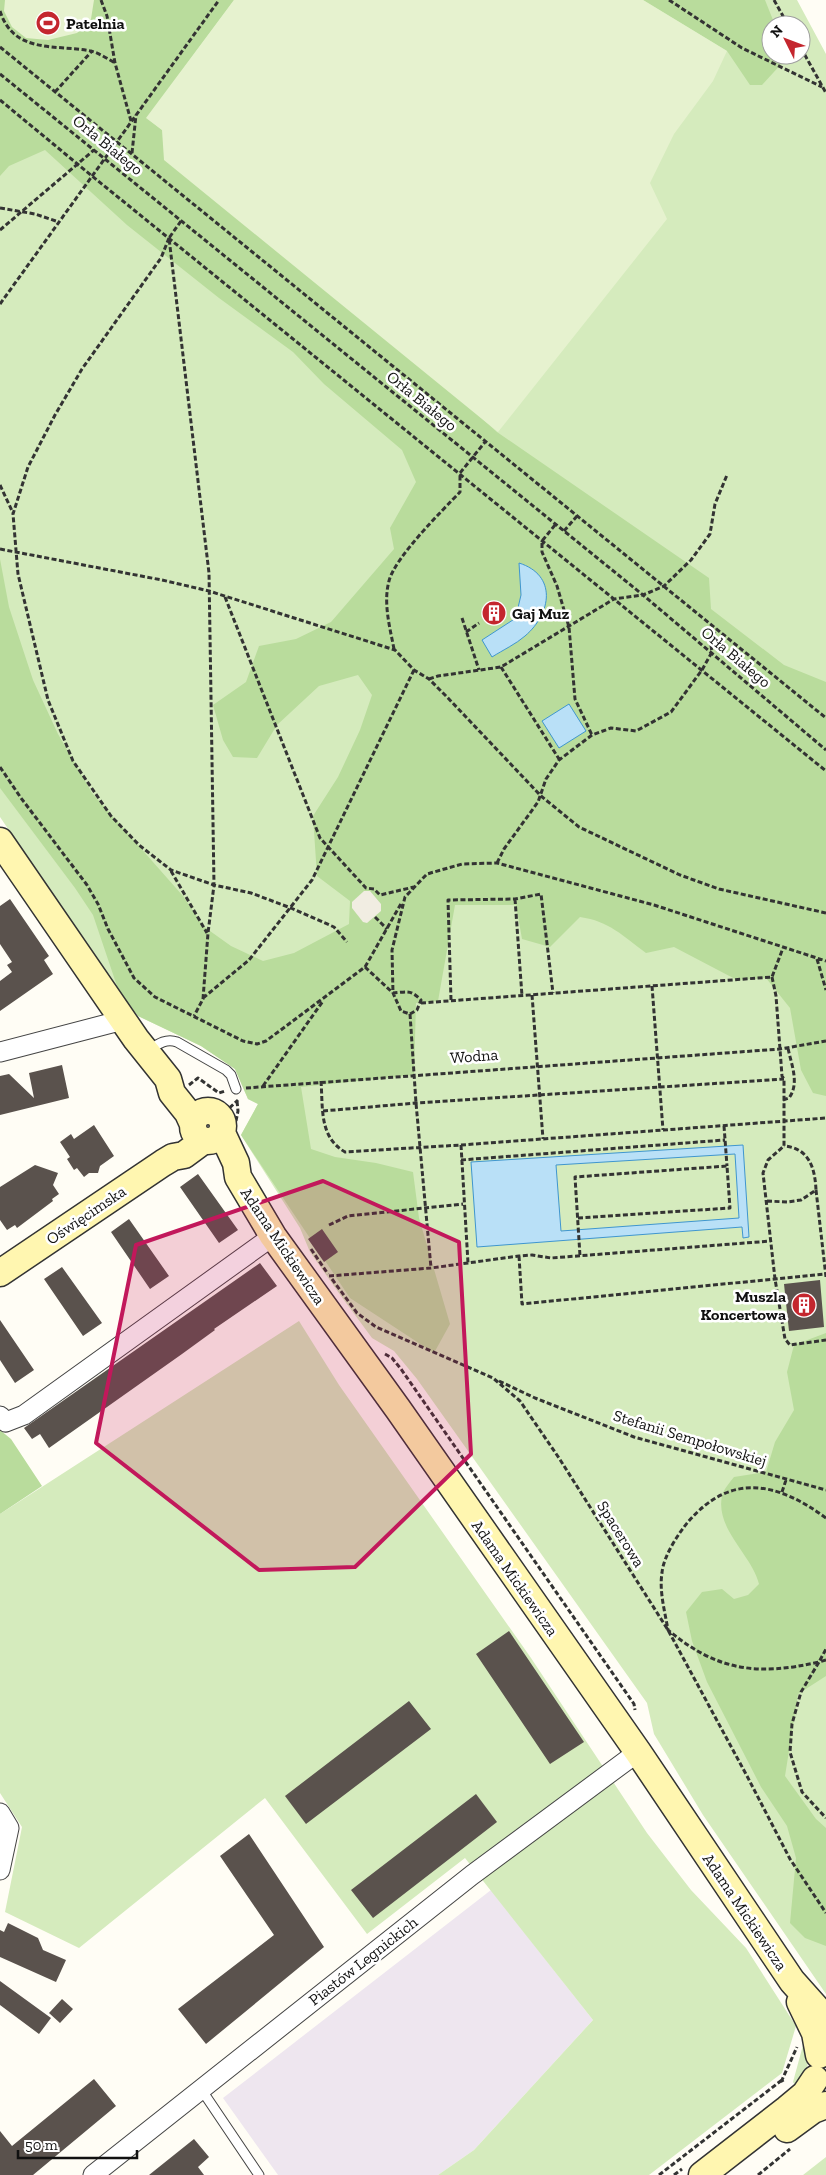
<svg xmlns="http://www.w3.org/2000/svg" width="826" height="2175" font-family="'Zilla Slab',serif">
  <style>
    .industrial { fill: #eee6ef }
    .green { fill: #d5ebbd; fill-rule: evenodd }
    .forest { fill: #b9dc9c }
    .pitch { fill: #e6f2cf }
    .plaza { fill: #f1ede2 }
    .water { fill: #b9e0f7; stroke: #3f96cf; fill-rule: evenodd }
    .building { fill: #5a524d }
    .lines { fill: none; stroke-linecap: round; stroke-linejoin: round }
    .lane-casing { stroke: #444; stroke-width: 11 }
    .street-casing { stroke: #444; stroke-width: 21 }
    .secondary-casing { stroke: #333; stroke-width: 29 }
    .path { stroke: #333; stroke-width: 3; stroke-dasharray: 5 2.5; stroke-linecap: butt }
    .lane { stroke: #fff; stroke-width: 9 }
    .street { stroke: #fff; stroke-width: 19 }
    .secondary { stroke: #fff6b0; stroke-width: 26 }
    .marked { fill: #c2185b; fill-opacity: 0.2; stroke: #c2185b; stroke-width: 4; stroke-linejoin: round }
    .labels { text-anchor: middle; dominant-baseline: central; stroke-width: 5; stroke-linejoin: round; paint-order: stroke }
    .poi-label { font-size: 16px; font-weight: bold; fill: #111; stroke: #fff; text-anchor: start }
    .street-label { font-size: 16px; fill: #111; stroke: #fff }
  </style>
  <rect width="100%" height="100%" fill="#fffdf5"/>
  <path class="industrial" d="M491,1890L593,2020L474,2150L438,2175H278L223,2098Z"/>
  <path class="green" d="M0,0H797L826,54V1994L703,1815L654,1734L647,1703L417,1379L394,1351L372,1338L341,1296L310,1252L300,1228L241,1135L258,1104L248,1099L235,1069L201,1046L138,1016L119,992L0,817ZM771,25H801V55H771Z
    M299,1321L339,1385L531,1658L647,1833L691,1890L746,1948L796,2026L782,2073L649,2175H438L474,2150L593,2020L465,1858L367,1934L265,1798L79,1948L5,1912L22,1827L0,1793V1514Z
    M806,2034C810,2058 809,2070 799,2091L793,2082Z
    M826,2157V2175H803Z"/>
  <path class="forest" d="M0,0H234L147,118L162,130L497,432L709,578L711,609L784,665L826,682V1096L813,1093L801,1070L790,1008L766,978L737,980L674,947L646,953C623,936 609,921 580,917L550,947L522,939L516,905H455L438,1001L416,1003L414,1075L301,1087L311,1149L335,1157L376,1163L413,1172L419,1218L450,1324L434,1353L350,1298L241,1135L258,1104L248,1099L235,1069L201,1046L138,1016L119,992L93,915L75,888L0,788V559L9,607L33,680L58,734L92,793L183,896L203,926L231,946L263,961L294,953L349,924L350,901L317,876L313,816L338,777L360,730L372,695L358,675L319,686L277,725L257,758L233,757L223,740L213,705L246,682L259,646L296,639L331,622L394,549L390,528L416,482L402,450L324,384L293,352L219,298L127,225L45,150L9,166L0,176Z
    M643,0H765L775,25H771V55H783L784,61L762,85H750L727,51Z
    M826,1333V1676L798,1694L785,1776L816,1819L826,1828V1946L805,1938L790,1923L796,1858L787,1826L761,1787L707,1682L692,1641L686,1612L702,1592L722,1589L734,1599L748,1595L759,1584C752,1555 715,1529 722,1496C723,1490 730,1482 734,1477L766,1472L775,1442L794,1410L787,1372L794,1345Z
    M0,1430L11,1439L42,1486L0,1514Z"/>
  <path class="pitch" d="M5,0H94L91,19L77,33L48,40L26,38L12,27L4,11Z
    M234,0H643L727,51L713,81L674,134L650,183L667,219L498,432L164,160L162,130L146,118Z"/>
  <path class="plaza" d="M364,891H370L381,904V911L367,923L363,922L352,908V902Z"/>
  <path class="water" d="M519,563C557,575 552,613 525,636C516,644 503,650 492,657L482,640L519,616L517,612L521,595Z
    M569,704L586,731L559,748L542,721Z
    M743,1145L749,1237L743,1238L742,1227L477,1247L471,1162ZM735,1154L739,1218L561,1231L556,1165Z"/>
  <path class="building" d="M10,899L49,956L44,960L53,974L0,1011V981L12,972L7,965L12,962L0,944V906Z
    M62,1065L69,1098L0,1115V1076L9,1074L34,1098L29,1073Z
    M94,1125L114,1156L100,1166L98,1173H89L84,1177L77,1168L74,1170L67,1159L70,1157L60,1142L71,1134L74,1139Z
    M35,1165L58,1173L53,1185L59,1194L52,1199L53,1201L17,1228L15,1225L7,1230L0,1220V1187Z
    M198,1174L238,1230L219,1243L180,1187Z
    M129,1219L169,1276L150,1289L111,1232Z
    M322,1229L338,1252L324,1262L308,1239Z
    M260,1263L277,1286L214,1329L215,1330L182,1354L49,1448L40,1434L32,1439L24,1428Z
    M62,1267L102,1323L83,1336L44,1279Z
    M820,1280L824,1327L789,1331L784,1284Z
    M0,1320L34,1370L15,1383L0,1360Z
    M509,1631L584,1742L550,1764L476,1654Z
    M409,1701L431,1729L306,1824L285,1796Z
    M476,1794L497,1822L373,1918L351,1890Z
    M249,1834L324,1947L206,2044L178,2009L274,1935L220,1856Z
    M8,1923L38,1938L43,1950L66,1960L56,1982L0,1957V1930L4,1932Z
    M0,1981L51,2018L39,2034L0,2005Z
    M62,1999L73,2009L60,2023L49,2013Z
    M94,2079L116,2106L33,2175H0V2131L12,2146Z
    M194,2139L209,2157L198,2167L204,2175H149Z"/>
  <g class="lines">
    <defs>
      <path id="lane" d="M149,1050C158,1044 166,1038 177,1042L226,1070L231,1075L236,1089
        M201,2089L259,2175"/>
      <path id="street" d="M0,1052L123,1020
        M0,1416L6,1422L24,1415L273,1236
        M0,1813L9,1828L0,1870
        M93,2175L472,1875L638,1752"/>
      <path id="secondary" d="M0,841L136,1039L168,1079L172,1093L188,1113L193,1124
        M193 1126a15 15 0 1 1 30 0a15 15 0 1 1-30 0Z
        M222,1133L236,1163L238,1177L273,1236L398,1409L638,1752L792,1981L826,2019
        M0,1273L163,1163L173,1157L184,1155L203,1141
        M800,2002L815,2033L819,2055
        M787,2129L813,2110L826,2105
        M702,2175L787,2109L805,2094L815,2079"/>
    </defs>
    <use href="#lane" class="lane-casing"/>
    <use href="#street" class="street-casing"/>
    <use href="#secondary" class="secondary-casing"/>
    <path class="path" d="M101,0L107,16L115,63L131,121
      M669,0L742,48L822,87
      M774,0L788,25
      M0,11C14,55 57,44 91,51C99,53 108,59 115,63
      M0,47L826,718
      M801,48L826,93
      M0,74L643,595L826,750
      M55,92L92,51
      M0,100L92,176L826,771
      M132,153L136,115
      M0,208L35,214L59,222
      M181,221L169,238L209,573L214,885L208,933L203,999L194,1016
      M0,230L94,150
      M169,238L161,258L82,369L55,415L28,467L13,514L18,574L48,700L73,761L111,816L139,845L171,870L214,885L251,893L291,908L334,927L347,942
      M0,304L219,0
      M0,485L13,513
      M555,525L542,541V552L557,586L569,627L575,699L592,735
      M564,531L577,516
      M0,549L162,580L209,591L395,650L414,670L429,679L448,698L541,796L579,827L680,875L719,889L826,913
      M225,597L320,838L366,888L374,889L380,895L414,887
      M462,618L479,670
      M466,632L479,623
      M394,649C390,628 383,603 389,581C395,557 442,511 460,492V473L485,442
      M501,667L559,759
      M429,679L438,676L501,667L614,599L643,595L664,586L691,560L710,534L715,504L727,475
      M0,767L21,798L87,885L98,904L108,929L134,978L155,997L243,1041L257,1044L266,1041L365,967L393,993L401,1011L410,1014L417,1010L421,1000C410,989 407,992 393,993L392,950L405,897L427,874L462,864L497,863L654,905L826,961
      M497,863L504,849L538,802L546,779L559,760L592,735L611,728L636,731L671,712L702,670L712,652L710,639L717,629
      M171,871L207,933
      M515,899L522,996
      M375,917L387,929
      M817,959L826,990
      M365,967L402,902
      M772,977L776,996L782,1076L784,1079V1146L768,1160L763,1173L775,1279L785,1339L790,1345L826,1340
      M652,986L663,1130
      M532,995L543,1139
      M203,998L249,960L312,880L414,670
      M451,1000L448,900L515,899L541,894L553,993
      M421,1003L772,977L783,948
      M410,1014L416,1103L431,1268
      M321,1081C323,1108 319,1137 345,1152L461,1145L826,1118
      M189,1085L198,1078L219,1093L225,1091
      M263,1086L323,1001
      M246,1088L780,1049L826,1041
      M783,1100L789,1098C800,1083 791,1064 788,1048
      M323,1111L416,1103L784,1079
      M224,1113L238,1100
      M236,1121L238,1111L237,1101
      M724,1126L727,1166
      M461,1145L468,1263
      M461,1160L725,1140
      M816,1190L826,1277
      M767,1201L787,1202L801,1200L816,1190C815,1168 809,1148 784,1146
      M578,1218L730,1208L727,1166L575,1177L580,1256
      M329,1225L348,1216L463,1204
      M311,1249L328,1274
      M519,1256L522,1304L825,1274
      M329,1276L431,1268L519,1256L532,1255L551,1258L771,1241
      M332,1279L357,1313L376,1327L493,1378L520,1401L559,1458L668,1630L747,1776L790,1859L826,1913
      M385,1354L392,1358L401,1369L634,1704L635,1710
      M499,1381L535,1398L634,1437L826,1490
      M782,1492L786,1480
      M826,1518C777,1482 731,1472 688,1522C678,1534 663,1557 662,1573C659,1591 665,1612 668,1630C717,1671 757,1676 819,1662L826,1649
      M826,1660L819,1662L801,1692L792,1724L790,1752L802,1792L826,1818
      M783,2082L782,2080L797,2047
      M659,2175L782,2080
      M674,2175L682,2169
      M758,2175L790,2149"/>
    <use href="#lane" class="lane"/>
    <use href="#street" class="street"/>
    <use href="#secondary" class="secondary"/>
  </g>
  <path class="marked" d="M323,1181L459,1242L471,1454L355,1567L259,1570L96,1443L136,1245Z"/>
  <defs>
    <symbol id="stadium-disc" viewBox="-11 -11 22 22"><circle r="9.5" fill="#c4262e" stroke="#fff"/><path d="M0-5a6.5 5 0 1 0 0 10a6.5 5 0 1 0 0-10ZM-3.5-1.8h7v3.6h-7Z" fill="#fff"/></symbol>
    <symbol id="building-disc" viewBox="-11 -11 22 22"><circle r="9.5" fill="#c4262e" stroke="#fff"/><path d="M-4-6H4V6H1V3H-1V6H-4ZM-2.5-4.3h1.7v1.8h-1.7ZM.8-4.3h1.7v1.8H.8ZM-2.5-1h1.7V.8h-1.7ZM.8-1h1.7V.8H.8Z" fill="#fff"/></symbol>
  </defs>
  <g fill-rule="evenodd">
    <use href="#stadium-disc" x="34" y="9" width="28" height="28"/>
    <use href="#building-disc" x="480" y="599" width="28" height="28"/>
    <use href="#building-disc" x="790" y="1291" width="28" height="28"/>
  </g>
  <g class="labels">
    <g class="poi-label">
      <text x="66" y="23">Patelnia</text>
      <text x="512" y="613">Gaj Muz</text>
      <text x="786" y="1296" text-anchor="end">Muszla<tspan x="786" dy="18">Koncertowa</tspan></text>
    </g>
    <g class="street-label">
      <text transform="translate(108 145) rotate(39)">Orła Białego</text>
      <text transform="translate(422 401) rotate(39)">Orła Białego</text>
      <text transform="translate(736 657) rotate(40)">Orła Białego</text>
      <text transform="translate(474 1056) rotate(-4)">Wodna</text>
      <text transform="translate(86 1215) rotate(-34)">Oświęcimska</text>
      <text transform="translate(283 1246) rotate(56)">Adama Mickiewicza</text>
      <text transform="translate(690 1438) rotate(17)">Stefanii Sempołowskiej</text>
      <text transform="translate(621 1534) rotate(58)">Spacerowa</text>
      <text transform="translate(515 1578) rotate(55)">Adama Mickiewicza</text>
      <text transform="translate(745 1912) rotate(56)">Adama Mickiewicza</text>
      <text transform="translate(363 1961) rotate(-38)">Piastów Legnickich</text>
    </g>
  </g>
  <g transform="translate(786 40) rotate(312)"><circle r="24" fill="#ffffff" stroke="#a0a0a0"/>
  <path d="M0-4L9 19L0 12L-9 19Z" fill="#c4262e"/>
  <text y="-8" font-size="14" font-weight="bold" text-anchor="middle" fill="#111111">N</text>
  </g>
  <path d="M18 2150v8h119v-8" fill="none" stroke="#111111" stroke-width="2.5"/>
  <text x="25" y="2150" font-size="15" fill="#111111" stroke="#ffffff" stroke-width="4" paint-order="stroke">50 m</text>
</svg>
